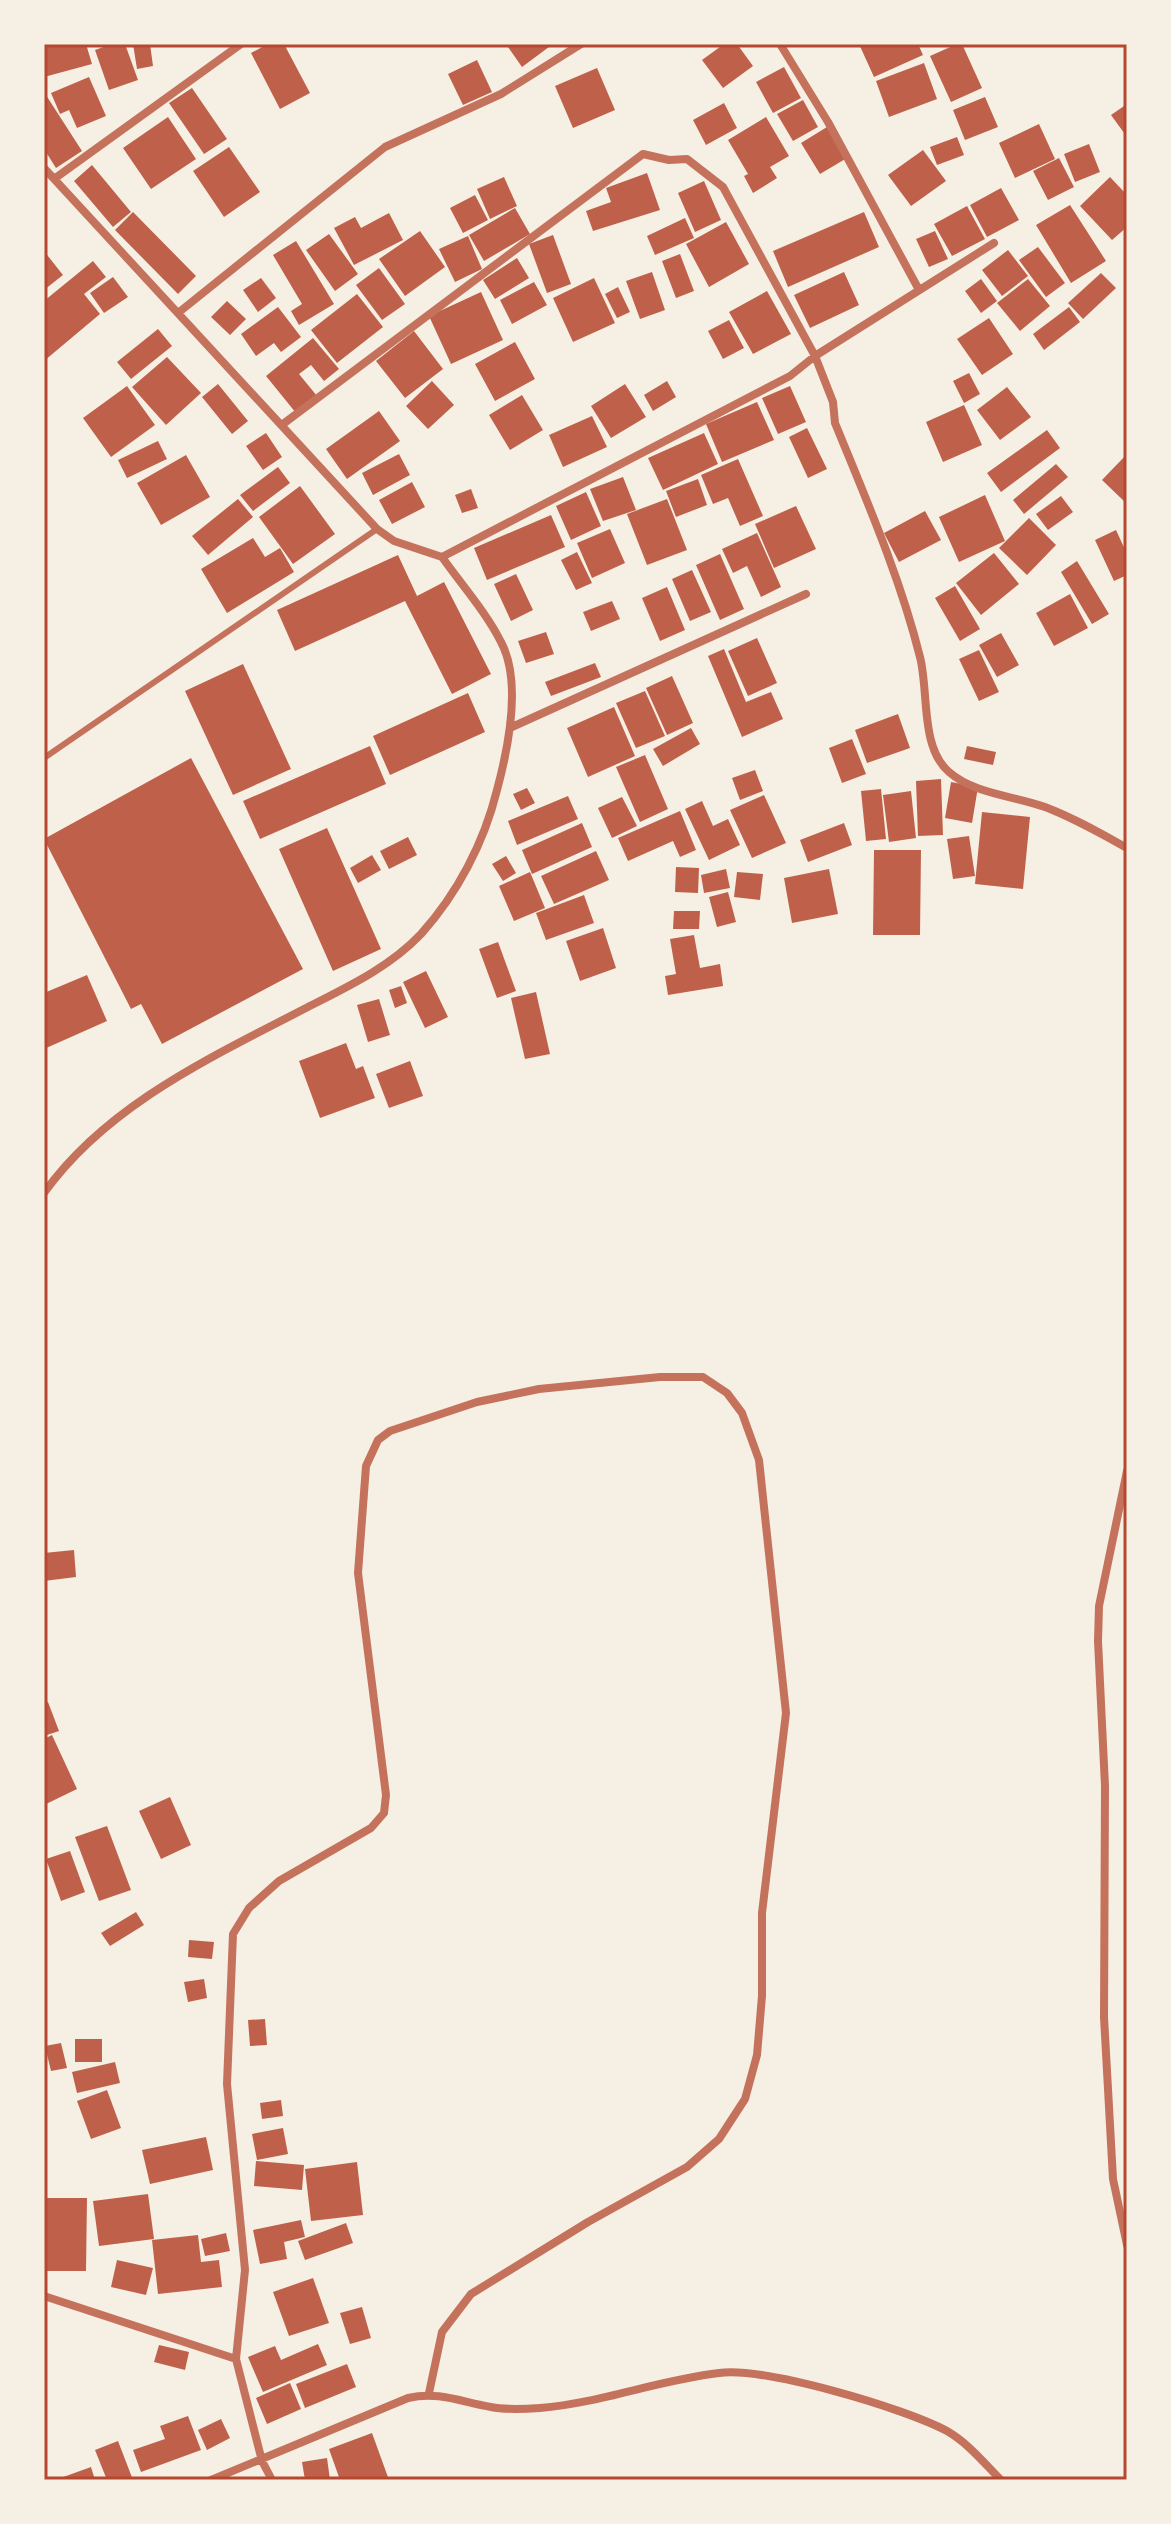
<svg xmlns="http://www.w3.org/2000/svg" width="1171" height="2524" font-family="'Zilla Slab',serif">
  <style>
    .building { fill: #bf614a }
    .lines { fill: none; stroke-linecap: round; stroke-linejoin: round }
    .service { stroke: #c5725c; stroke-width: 6 }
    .minor { stroke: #c5725c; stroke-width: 8 }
    .neatline { fill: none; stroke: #b5482f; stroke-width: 3 }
  </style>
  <rect width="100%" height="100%" fill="#f6efe4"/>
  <path class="building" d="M44,44H86L92,64L44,77Z
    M112,44H125L138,80L109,90L95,50Z
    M133,44H150L153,66L137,69Z
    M268,44H284L310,93L280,109L251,53Z
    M506,44H553L522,67Z
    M724,44H737L753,66L723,88L702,60Z
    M859,44H918L923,55L874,77Z
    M957,44H962L982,88L951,102L930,56Z
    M477,60L492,92L463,105L448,74Z
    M924,63L937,99L889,117L876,81Z
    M784,67L801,98L773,113L756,82Z
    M597,68L615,110L573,128L555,86Z
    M89,77L106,116L77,128L69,110L60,114L51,93Z
    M192,88L227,139L204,154L169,103Z
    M44,92L82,151L56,168L44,149Z
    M985,97L998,127L965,140L953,110Z
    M803,100L818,127L793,141L777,114Z
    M724,103L737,128L706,145L693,120Z
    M1127,104V137L1111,115Z
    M168,117L196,159L151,189L123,148Z
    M766,117L789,156L770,167L777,178L753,193L744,176L748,174L728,140Z
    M1039,124L1055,159L1015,178L999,143Z
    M827,127L847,158L820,174L801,143Z
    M957,137L964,155L937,165L930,147Z
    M1089,144L1100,172L1075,182L1064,154Z
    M229,147L260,192L224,217L193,171Z
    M923,150L946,181L911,206L888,175Z
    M1059,158L1074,187L1048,200L1033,171Z
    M92,165L131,212L113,227L74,181Z
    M647,173L660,210L593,231L586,211L611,202L606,188Z
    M504,177L517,206L490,219L477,189Z
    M1110,177L1127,195V227L1112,240L1080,206Z
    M704,181L721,220L695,232L678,193Z
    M1001,188L1019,220L987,237L970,205Z
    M475,195L488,220L463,233L450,208Z
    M1070,205L1106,261L1071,283L1036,225Z
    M967,206L985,239L952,256L934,224Z
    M515,208L530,234L484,261L469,235Z
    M133,212L196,276L178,294L115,230Z
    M864,212L879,247L788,287L773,251Z
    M389,213L403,240L354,265L334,228L355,217L361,228Z
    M685,218L694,238L655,255L647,236Z
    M726,222L749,264L709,287L686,244Z
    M420,231L445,267L405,296L379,259Z
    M935,231L948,259L929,267L916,239Z
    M329,234L358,274L335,291L306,250Z
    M553,235L571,284L547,293L529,244Z
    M468,236L482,269L455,282L439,249Z
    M296,241L334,304L299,325L291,311L302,304L273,255Z
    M1038,247L1065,283L1046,297L1019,260Z
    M1008,250L1028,276L1002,296L982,270Z
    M44,251L63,275L44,290Z
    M680,254L694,291L676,298L662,261Z
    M517,258L529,278L495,299L483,280Z
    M93,261L106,277L84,294L100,314L44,361V301Z
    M379,268L405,304L382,320L356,285Z
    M652,272L665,310L640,319L626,281Z
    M844,272L859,305L810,328L794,295Z
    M1101,273L1116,288L1083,319L1068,303Z
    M113,277L128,297L104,313L90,293Z
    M261,278L276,298L258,312L243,290Z
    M594,278L615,323L573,342L553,298Z
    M981,279L997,301L981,313L965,291Z
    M1028,279L1050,306L1020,331L997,303Z
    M534,282L547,305L512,324L500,300Z
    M618,287L630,312L617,318L605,294Z
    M767,291L791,334L753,354L729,312Z
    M481,292L503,340L451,364L429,316Z
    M357,294L383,327L337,363L311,330Z
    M227,301L246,319L230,335L211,317Z
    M278,307L301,337L281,352L274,343L256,356L241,334Z
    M1069,307L1080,322L1044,350L1033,334Z
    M989,318L1013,354L982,375L957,339Z
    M729,320L744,348L723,359L708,331Z
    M158,329L172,346L131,379L117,362Z
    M414,331L443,369L405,398L376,361Z
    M313,338L339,369L324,381L311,365L299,374L317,396L296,413L266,376Z
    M515,342L535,379L495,401L475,364Z
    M167,357L201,393L166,425L132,387Z
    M969,373L980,394L964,403L953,381Z
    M432,381L454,405L428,429L406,406Z
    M667,381L676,397L653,411L644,395Z
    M218,384L248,421L232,434L202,397Z
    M625,384L646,417L611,438L591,406Z
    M127,386L155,425L111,457L83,418Z
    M790,386L806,422L778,434L762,398Z
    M1007,387L1031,417L1000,440L977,410Z
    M522,395L543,430L510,450L489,415Z
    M757,402L774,440L722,462L706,424Z
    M964,405L982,445L943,462L926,422Z
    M379,411L400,441L347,479L326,449Z
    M592,416L607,447L563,467L549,435Z
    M807,428L827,469L808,478L789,437Z
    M1047,430L1060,448L1001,492L987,473Z
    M266,433L282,457L263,470L246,446Z
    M704,433L718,464L663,490L648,458Z
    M158,441L167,459L127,478L118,460Z
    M399,454L410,475L373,495L362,473Z
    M1127,454V504L1102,480Z
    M186,455L210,497L161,525L137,483Z
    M738,459L763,516L740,526L728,498L713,504L701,475Z
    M1056,464L1068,477L1024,514L1013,500Z
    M278,467L290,483L253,511L240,495Z
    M623,477L636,510L603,521L590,489Z
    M698,479L707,505L676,517L666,491Z
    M412,482L425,507L392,524L379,500Z
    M300,486L335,534L293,564L259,517Z
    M471,489L478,508L462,513L455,495Z
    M586,492L601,526L571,540L556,506Z
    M985,495L1005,541L959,562L939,517Z
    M1061,496L1073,512L1048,530L1036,514Z
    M238,499L253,517L208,555L192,536Z
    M667,499L687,550L647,565L627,514Z
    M796,506L816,549L774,568L755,524Z
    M925,511L941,540L899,562L884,533Z
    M551,515L565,547L487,580L474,548Z
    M1029,518L1056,545L1027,575L999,548Z
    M610,529L625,563L592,578L577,543Z
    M1116,530L1127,554V575L1114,581L1095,540Z
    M757,533L781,587L761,597L747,566L733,573L722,549Z
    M253,538L265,557L280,548L294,572L227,613L201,569Z
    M577,552L592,583L576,590L561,560Z
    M994,553L1019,584L981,615L956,583Z
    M720,554L744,609L720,620L696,565Z
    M398,555L417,596L444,582L491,674L452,694L405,601L295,651L277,610Z
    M1077,561L1109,614L1092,624L1061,572Z
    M692,570L711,612L690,621L672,579Z
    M516,574L533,610L511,621L494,584Z
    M955,586L980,629L960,641L935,598Z
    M667,587L685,630L660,641L642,598Z
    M1070,594L1088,628L1054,646L1036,613Z
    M612,601L620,619L591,631L583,612Z
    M546,632L554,654L526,663L518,641Z
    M1001,633L1019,665L997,677L979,645Z
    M757,638L777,683L748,696L728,651Z
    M724,649L746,702L771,692L783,719L742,737L708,656Z
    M979,650L999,692L979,701L959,659Z
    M595,663L601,677L551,696L545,682Z
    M243,664L291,769L233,795L185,691Z
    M672,676L693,723L667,735L646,688Z
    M645,691L665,736L636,748L616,703Z
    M468,693L485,732L390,775L373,736Z
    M614,707L635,756L588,777L567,728Z
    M898,714L910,748L867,763L855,730Z
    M691,728L700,744L663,766L653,749Z
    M852,739L866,774L842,783L829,748Z
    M370,746L386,784L260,839L243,801Z
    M967,746L996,752L993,765L964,759Z
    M645,755L668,809L640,822L616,767Z
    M191,758L303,969L162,1044L141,1004L131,1009L44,839Z
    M755,770L763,791L740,800L732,778Z
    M941,779L943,835L918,836L916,781Z
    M951,782L978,787L972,823L945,818Z
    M527,788L535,803L521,810L513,794Z
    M881,789L886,839L866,841L861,791Z
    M911,791L916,838L889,842L883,795Z
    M764,795L786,843L752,858L730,810Z
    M568,796L578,819L517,845L508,821Z
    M622,797L637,826L612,838L598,808Z
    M702,801L713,826L728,819L740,845L709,860L685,809Z
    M680,811L696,850L680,857L673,841L628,861L618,838Z
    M982,812L1030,817L1023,889L975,884Z
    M582,823L592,847L532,874L522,850Z
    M844,823L852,845L808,862L800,840Z
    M327,828L381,949L333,971L279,849Z
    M969,836L975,876L953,879L947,839Z
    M408,837L417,855L389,869L380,851Z
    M874,850H921L920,935H873Z
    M596,851L609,880L554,904L541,876Z
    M372,855L381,870L358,883L350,868Z
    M506,856L516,873L503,881L492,864Z
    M676,867L699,868L698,893L675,892Z
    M726,869L730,888L704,893L701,875Z
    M829,869L838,914L792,923L784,878Z
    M530,872L545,908L514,921L499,886Z
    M737,872L763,874L760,900L734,897Z
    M728,892L736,922L717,927L709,897Z
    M584,895L594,923L546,940L536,913Z
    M674,911H700L699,929H673Z
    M603,928L616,968L580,981L566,941Z
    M694,935L700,968L720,964L723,986L668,995L665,976L676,974L670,939Z
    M498,942L516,991L497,998L479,949Z
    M426,971L448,1017L425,1028L403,982Z
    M87,975L107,1021L44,1049V993Z
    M401,986L407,1003L395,1008L389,990Z
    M536,992L550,1054L525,1059L511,998Z
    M379,999L390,1035L368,1042L357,1005Z
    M346,1043L356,1069L363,1066L375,1098L320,1118L299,1061Z
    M410,1061L423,1096L389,1108L376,1074Z
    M74,1550L76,1577L44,1581V1553Z
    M48,1702L59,1731L44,1736V1703Z
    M52,1735L77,1789L44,1805V1739Z
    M170,1797L191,1845L161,1859L139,1811Z
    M107,1826L131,1890L99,1901L75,1837Z
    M70,1851L85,1892L61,1901L46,1859Z
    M136,1912L144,1925L110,1946L101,1933Z
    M189,1940L214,1942L212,1959L188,1957Z
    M204,1979L207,1998L188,2002L184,1982Z
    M265,2019L267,2045L250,2046L248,2020Z
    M75,2039H102V2062H75Z
    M61,2043L67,2068L51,2071L45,2046Z
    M115,2062L120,2083L77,2093L72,2072Z
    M107,2090L121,2128L91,2139L77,2101Z
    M281,2100L283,2116L262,2119L260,2103Z
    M283,2128L288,2154L257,2160L252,2134Z
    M206,2137L213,2170L150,2184L142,2150Z
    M256,2161L304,2165L302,2190L254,2186Z
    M357,2162L363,2215L311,2221L305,2169Z
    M148,2194L154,2239L99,2246L93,2201Z
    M44,2198H87L86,2271H44Z
    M301,2220L305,2237L284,2242L287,2259L260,2264L253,2230Z
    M346,2223L353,2243L305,2260L298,2241Z
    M226,2233L230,2251L205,2256L201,2239Z
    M198,2235L201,2262L219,2260L222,2287L158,2294L152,2240Z
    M117,2260L153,2268L146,2295L111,2287Z
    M313,2278L329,2323L289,2336L273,2292Z
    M362,2307L371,2338L350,2344L340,2313Z
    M318,2344L327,2365L263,2392L248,2357L275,2346L281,2360Z
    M159,2345L189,2352L185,2370L154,2362Z
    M347,2364L356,2387L305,2408L296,2384Z
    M290,2383L301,2409L267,2424L256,2398Z
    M188,2416L201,2450L141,2472L133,2450L165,2439L160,2426Z
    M221,2419L230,2438L207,2450L198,2430Z
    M372,2433L389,2480H340L329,2449Z
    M118,2441L133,2480H107L95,2450Z
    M327,2458L330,2480H305L302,2462Z
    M91,2467L95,2480H55Z"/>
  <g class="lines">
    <path class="service" d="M44,758L377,529"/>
    <path class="minor" d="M780,44L828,122L918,288
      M44,168L377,529L394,541L442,557
      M54,179L241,44
      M178,313L385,147L501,94L581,44
      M283,424L643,154L669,160L687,159L723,187L815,356L994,243
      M512,727L806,594
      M44,1193C107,1105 210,1058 304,1009C345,988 389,968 421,934C457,894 484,843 497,790C508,749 522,681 501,642C486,612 461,584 442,557L790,376L815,356L833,402L835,423C866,499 900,577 920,657C929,692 920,747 949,772C974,794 1015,796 1045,807C1074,818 1100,833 1127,848
      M1127,1471L1099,1606L1098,1641L1105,1786L1104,2017L1113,2179L1127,2245
      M44,2296L236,2359L262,2461L272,2480
      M236,2359L245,2270L227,2084L233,1934L249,1908L279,1881L371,1828L384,1813L386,1795L358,1573L366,1466L378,1440L390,1431L477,1402L539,1389L660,1377H703L727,1393L742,1413L759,1460L786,1713L762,1913V1996L757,2055L745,2099L719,2139L687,2167L588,2222L471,2294L442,2332L429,2393
      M211,2480L408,2398C439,2391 461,2402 491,2407C506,2410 525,2409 540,2408C601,2403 658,2380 719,2373C766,2367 904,2408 947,2431C968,2443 984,2463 1001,2480"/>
  </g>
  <rect width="1171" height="2524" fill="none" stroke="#f6efe4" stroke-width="92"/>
  <rect x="46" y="46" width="1079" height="2432" class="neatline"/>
</svg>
